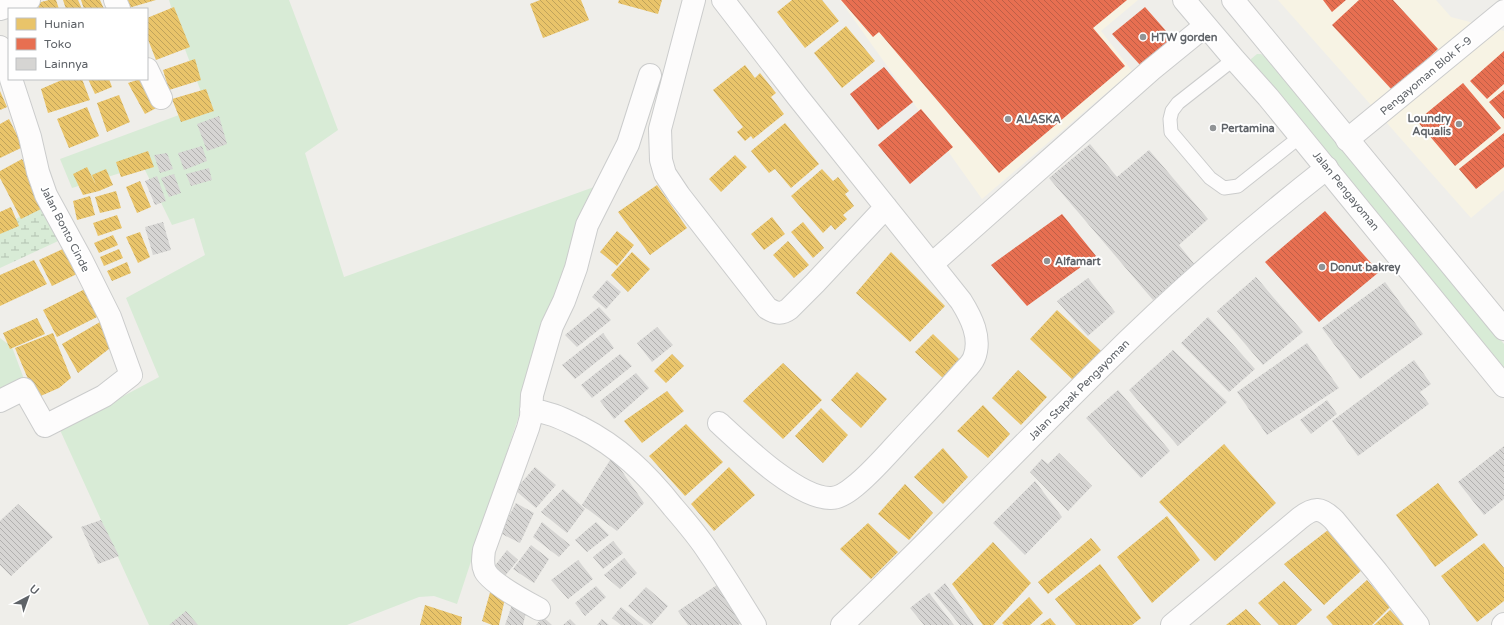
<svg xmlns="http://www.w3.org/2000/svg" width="1504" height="625" font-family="'Varela Round',sans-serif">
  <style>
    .commercial { fill: #f7f3e4 }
    .green { fill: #d8ebd6 }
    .wetland { fill: url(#wetland-marsh) }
    .homes { fill: url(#homes-back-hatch) }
    .shops { fill: url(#shops-back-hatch) }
    .building { fill: url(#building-back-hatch) }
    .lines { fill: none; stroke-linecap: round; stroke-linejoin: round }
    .service-casing { stroke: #cbcccc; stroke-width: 15 }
    .minor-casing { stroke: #cbcccc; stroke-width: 24 }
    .tertiary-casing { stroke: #cbcccc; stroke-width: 24 }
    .service { stroke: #fdfcfc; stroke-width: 13 }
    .minor { stroke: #fdfcfc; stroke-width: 22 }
    .tertiary { stroke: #fdfcfc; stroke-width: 22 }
    .poi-dot { fill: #919496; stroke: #fff; stroke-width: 1.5 }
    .labels { text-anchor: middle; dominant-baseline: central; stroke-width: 4; stroke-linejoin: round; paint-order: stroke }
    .poi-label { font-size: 11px; font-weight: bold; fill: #5f6368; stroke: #fff; text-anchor: start }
    .street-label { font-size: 11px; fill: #5f6368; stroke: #fff }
  </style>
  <defs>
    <pattern id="wetland-marsh" width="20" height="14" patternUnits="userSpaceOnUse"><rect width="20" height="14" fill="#d8ebd6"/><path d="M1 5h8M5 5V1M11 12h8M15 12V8" fill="none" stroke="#b2c2b1"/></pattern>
    <pattern id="homes-back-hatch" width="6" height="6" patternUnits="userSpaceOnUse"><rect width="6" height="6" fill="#e9c46a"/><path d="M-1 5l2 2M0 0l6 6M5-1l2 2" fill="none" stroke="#c0a35b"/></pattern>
    <pattern id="shops-back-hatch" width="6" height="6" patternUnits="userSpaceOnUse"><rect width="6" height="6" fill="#e76f51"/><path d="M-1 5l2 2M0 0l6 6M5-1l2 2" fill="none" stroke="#be5f47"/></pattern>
    <pattern id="building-back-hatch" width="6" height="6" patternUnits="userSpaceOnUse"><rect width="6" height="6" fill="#d6d5d3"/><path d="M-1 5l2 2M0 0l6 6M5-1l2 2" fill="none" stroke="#b1b0af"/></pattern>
  </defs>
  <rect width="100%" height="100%" fill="#efeeea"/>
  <path class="commercial" d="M840,0H1138L1101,31L1132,71L982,199Z
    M1278,0H1436L1451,17L1504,31V190L1471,218Z"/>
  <path class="green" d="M169,0H289L338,130L305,153L344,277L594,187L457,604L434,596L419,597L347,625H149L60,430L159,377L126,298L205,255L194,218L172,225L143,166L72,188L60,159L206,105L180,36Z
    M1257,54H1261L1266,58L1504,344V371L1251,63V59Z
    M0,338L12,347L24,379L0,391Z"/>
  <path class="wetland" d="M51,201L69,236L0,268V227Z"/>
  <path class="homes" d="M49,0H56L59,9H39L37,3Z
    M63,0H78L82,9H66Z
    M81,0H100L104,9H84Z
    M118,0H156L125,9Z
    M540,0H581L589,20L543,38L530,4Z
    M619,0H662L658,14L618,3Z
    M792,0H822L839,21L805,48L777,12Z
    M174,7L190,47L156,60L147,37V18Z
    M846,26L875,61L842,88L814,53Z
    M195,59L201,80L169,90L163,70Z
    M745,65L755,78L760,73L776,93L771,97L784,114L753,139L751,136L745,141L737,132L743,127L713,90Z
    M64,79H82L90,100L48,113L41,89Z
    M88,79H109L112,87L95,94Z
    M140,79L160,106L145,114L128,83Z
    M206,89L214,111L181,122L172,99Z
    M0,91L7,107L0,110Z
    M119,95L130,122L107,132L97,103Z
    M87,107L99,136L69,148L57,119Z
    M9,119L23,147L0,158V124Z
    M785,123L819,164L791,188L775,169L769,173L751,151Z
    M148,151L154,167L121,177L116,162Z
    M735,155L747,167L721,192L709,179Z
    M22,159L47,206L21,219L0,178V171Z
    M87,167L96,185L92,175L106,169L113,185L99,191L83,195L73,174Z
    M822,169L833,181L838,177L849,191L845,194L854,206L843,215L847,219L835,230L831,225L823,233L791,196Z
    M140,181L151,207L137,213L126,187Z
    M657,185L687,228L650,255L618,212Z
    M116,191L121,208L100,213L95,197Z
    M90,196L95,215L77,220L73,201Z
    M11,207L19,226L0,234V212Z
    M117,215L122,228L98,236L93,223Z
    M772,217L785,234L764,250L751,234Z
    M803,222L824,248L813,258L791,232Z
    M617,231L634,245L617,266L600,252Z
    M140,232L150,257L138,263L126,237Z
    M113,235L118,245L99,253L94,243Z
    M788,241L809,265L794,278L773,255Z
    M67,247L79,273L52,286L39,260Z
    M119,249L123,258L104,266L100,257Z
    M632,252L650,269L628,292L611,275Z
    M891,252L945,306L910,342L856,293Z
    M34,260L47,284L0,306V275Z
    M127,262L131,273L112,281L107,271Z
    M89,287L103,314L57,337L43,310Z
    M1057,310L1101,351L1073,380L1030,339Z
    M37,318L45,334L10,349L3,333Z
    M100,322L114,345L78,373L62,344Z
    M53,333L71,378L59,388L36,398L15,348Z
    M933,334L963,363L946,381L915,352Z
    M672,354L684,366L666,383L654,371Z
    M783,363L822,400L783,439L743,401Z
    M1018,370L1047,397L1021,425L992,398Z
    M857,372L887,399L861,428L831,400Z
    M667,391L684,411L642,443L624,421Z
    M983,405L1010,434L988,458L957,431Z
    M821,408L848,435L823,463L795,436Z
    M686,424L723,462L685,496L649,456Z
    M1224,444L1276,503L1215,561L1159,502Z
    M943,448L968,477L943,504L914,477Z
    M729,467L755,495L714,531L691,504Z
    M1438,483L1478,535L1435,567L1396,515Z
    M905,484L933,513L909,540L878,514Z
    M1167,516L1200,560L1152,603L1117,557Z
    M868,523L898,552L871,579L840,549Z
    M1328,530L1364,568L1324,605L1284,564Z
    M1091,538L1101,550L1048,594L1038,582Z
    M993,542L1031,583L993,625H983L952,584Z
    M1484,543L1504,568V601L1477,622L1441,576Z
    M1100,564L1141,618L1132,625H1076L1055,599Z
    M1367,580L1390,607L1372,625H1333L1326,617Z
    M1284,581L1312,610L1296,625H1279L1258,603Z
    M491,589L506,594L499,625H492L482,621Z
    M1029,597L1043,613L1030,625H1004L1002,623Z
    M425,605L462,617L461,625H420Z
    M1246,609L1261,625H1226Z
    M1390,610L1404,625H1374Z
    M1050,618L1056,625H1040Z"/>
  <path class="shops" d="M841,0H1127L1093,28L1125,66L999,173L879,32L873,37Z
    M1323,0H1346L1332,12Z
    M1359,0H1393L1438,49L1393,91L1332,25Z
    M1145,7L1174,40L1141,66L1112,34Z
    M1504,51V84L1487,99L1470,81Z
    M884,67L913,102L878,130L850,94Z
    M1463,83L1501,128L1455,166L1417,121Z
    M1504,90V119L1489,102Z
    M921,109L953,147L910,184L878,145Z
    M1504,133V167L1476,189L1459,169Z
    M1325,211L1379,272L1319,322L1265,262Z
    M1062,214L1096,256L1027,306L991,265Z"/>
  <path class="building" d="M219,116L227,144L207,151L197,124Z
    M1090,144L1117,177L1149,150L1208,219L1179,245L1195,265L1153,300L1049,178Z
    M202,146L207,161L184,170L178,153Z
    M167,153L173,169L160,173L154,155Z
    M209,168L212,180L191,186L186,174Z
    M174,174L181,193L169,197L161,178Z
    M157,176L166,201L155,205L145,181Z
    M163,222L171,250L153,255L145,227Z
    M1256,277L1303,332L1263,365L1217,311Z
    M1088,278L1115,312L1088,336L1057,301Z
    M607,280L621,292L606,309L592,297Z
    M1385,282L1423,334L1360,379L1322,328Z
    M599,307L611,320L577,347L565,335Z
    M1208,317L1255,369L1229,392L1181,343Z
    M657,327L673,345L652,362L637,343Z
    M603,333L614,348L575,379L562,365Z
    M1307,343L1339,388L1267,435L1237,392Z
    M1173,350L1227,402L1178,446L1129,390Z
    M620,354L632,366L592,398L581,385Z
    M1414,360L1431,384L1420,392L1429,404L1358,456L1332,421Z
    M636,373L649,388L614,419L600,401Z
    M1118,390L1170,451L1141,478L1086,418Z
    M1327,400L1337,414L1311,434L1300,420Z
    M1504,446V499L1484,515L1458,482Z
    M1059,453L1092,486L1068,511L1030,472L1042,459L1048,464Z
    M612,457L644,503L617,531L582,505Z
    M535,467L556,485L536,508L515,490Z
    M1035,481L1062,517L1025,555L993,523Z
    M563,489L585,509L567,533L541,512Z
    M516,503L534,513L520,543L500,533Z
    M18,504L53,537L11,576L0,565V521Z
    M101,520L119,556L98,564L81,527Z
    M542,522L570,545L559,557L533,537Z
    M596,522L609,535L587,552L575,540Z
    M613,541L623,553L603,569L593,557Z
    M531,545L549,559L534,583L513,569Z
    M507,550L518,560L505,576L494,567Z
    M624,558L637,573L620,589L604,575Z
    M578,560L593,579L568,599L551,580Z
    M945,583L974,625H960L934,593Z
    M717,585L742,622L738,625H688L678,611Z
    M596,586L606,597L585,616L575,603Z
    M646,587L668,606L651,625L628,606Z
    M929,593L954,625H924L910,608Z
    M513,602L527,608L523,625H505Z
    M621,607L643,625H621L612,618Z
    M186,611L198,625H169Z
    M543,617L552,625H536Z
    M570,619L576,625H563Z
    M602,619L609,625H597Z"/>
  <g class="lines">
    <defs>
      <path id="service" d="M1234,59L1178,103L1172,111L1170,119L1171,132L1210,178L1224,188L1238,186L1301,136"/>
      <path id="minor" d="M115,0L119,9
        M694,0L660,129L661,160L665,174L679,195L767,308C775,313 781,315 789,309L815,283L886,207
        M0,9L29,0
        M0,47L9,73
        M147,69L161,98
        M1347,140L1504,11
        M932,264L1151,70L1205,26
        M0,401L24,389L45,426L104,396L131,375L110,317L81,259L46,195L38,172L30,137L11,79
        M531,410C550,412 563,419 580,427C619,447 646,473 673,507C686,522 699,537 709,553C725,576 740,601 755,625
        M719,423C743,445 798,499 831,498C840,498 849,491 855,486C870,474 883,459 896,445C919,420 942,396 964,371C968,367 972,363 974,358C982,338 971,317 961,301L797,96L723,0
        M539,609C526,602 491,583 485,571C482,564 483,558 484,550L528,428L531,417L532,395L552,326L564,301L576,268L587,225L628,144L650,75
        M842,625C930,541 1014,453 1101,367C1172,296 1248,230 1327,168
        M1172,625L1300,518C1314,507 1321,507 1334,520L1377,572L1418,625
        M1503,625L1504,624"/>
      <path id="tertiary" d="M1184,0L1234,59L1268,97L1504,386
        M1233,0L1504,329"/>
    </defs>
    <use href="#service" class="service-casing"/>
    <use href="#minor" class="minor-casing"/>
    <use href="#tertiary" class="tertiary-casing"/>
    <use href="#service" class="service"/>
    <use href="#minor" class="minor"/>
    <use href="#tertiary" class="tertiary"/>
  </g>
  <g class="poi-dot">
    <circle cx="1143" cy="37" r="4"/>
    <circle cx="1008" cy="119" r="4"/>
    <circle cx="1459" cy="124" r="4"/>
    <circle cx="1213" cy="128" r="4"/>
    <circle cx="1047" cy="261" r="4"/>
    <circle cx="1322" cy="267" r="4"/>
  </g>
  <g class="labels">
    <g class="poi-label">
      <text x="1151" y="37">HTW gorden</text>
      <text x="1451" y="118" text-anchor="end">Loundry<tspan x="1451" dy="13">Aqualis</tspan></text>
      <text x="1016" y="119">ALASKA</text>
      <text x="1221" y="128">Pertamina</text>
      <text x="1055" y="261">Alfamart</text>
      <text x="1330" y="267">Donut bakrey</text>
    </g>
    <g class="street-label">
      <text transform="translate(1426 76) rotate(-40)">Pengayoman Blok F-9</text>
      <text transform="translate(1346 191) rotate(51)">Jalan Pengayoman</text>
      <text transform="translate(65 229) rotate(63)">Jalan Bonto Cinde</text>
      <text transform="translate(1079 390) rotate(-45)">Jalan Stapak Pengayoman</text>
    </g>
  </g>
  <rect x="8" y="8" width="140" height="72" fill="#ffffff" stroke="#bfc1c3"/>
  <rect x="16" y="18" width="20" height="12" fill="#e9c46a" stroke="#bfc1c3"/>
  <text x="44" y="28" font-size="12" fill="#5f6368">Hunian</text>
  <rect x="16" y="38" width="20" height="12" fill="#e76f51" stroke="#bfc1c3"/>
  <text x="44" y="48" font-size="12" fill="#5f6368">Toko</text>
  <rect x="16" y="58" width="20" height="12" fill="#d6d5d3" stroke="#bfc1c3"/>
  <text x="44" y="68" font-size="12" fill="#5f6368">Lainnya</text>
  <g transform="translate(28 597) rotate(41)" stroke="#ffffff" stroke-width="3" paint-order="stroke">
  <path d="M0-3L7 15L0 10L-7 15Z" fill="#5f6368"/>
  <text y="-6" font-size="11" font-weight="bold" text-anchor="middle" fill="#5f6368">U</text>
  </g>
</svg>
